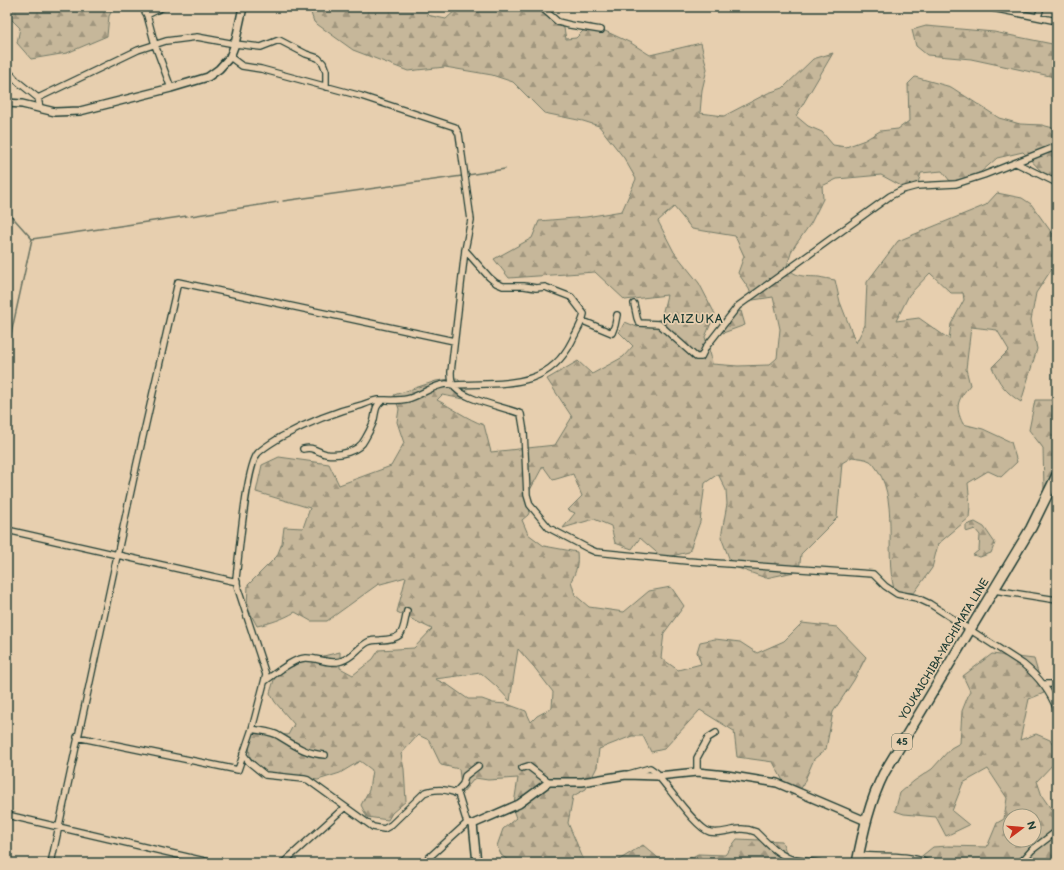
<svg xmlns="http://www.w3.org/2000/svg" width="1064" height="870" font-family="'Balsamiq Sans',sans-serif">
  <style>
    .forest { fill: url(#forest-firs); stroke: #727a67; fill-rule: evenodd }
    .lines { fill: none; stroke-linecap: round; stroke-linejoin: round }
    .stream { stroke: #687261; stroke-width: 1.5 }
    .minor-casing { stroke: #1f3d34; stroke-width: 8 }
    .tertiary-casing { stroke: #1f3d34; stroke-width: 10 }
    .primary-casing { stroke: #1f3d34; stroke-width: 12 }
    .minor { stroke: #e7cfaf; stroke-width: 5.5 }
    .tertiary { stroke: #e7cfaf; stroke-width: 7 }
    .primary { stroke: #e7cfaf; stroke-width: 9 }
    .labels { text-anchor: middle; dominant-baseline: central; stroke-width: 3.5; stroke-linejoin: round; paint-order: stroke }
    .shield { fill: #e7cfaf; stroke: #5b6959; stroke-width: 1 }
    .shield-label { font-size: 10px; font-weight: bold; fill: #1f3d34 }
    .street-label { font-size: 11px; fill: #1f3d34; stroke: #e7cfaf }
    .quarter-label { font-size: 13px; letter-spacing: 1px; fill: #1f3d34; stroke: #e7cfaf }
  </style>
  <defs>
    <pattern id="forest-firs" width="22" height="20" patternUnits="userSpaceOnUse"><rect width="22" height="20" fill="#c6b79a"/><path d="M5 1l3.5 6h-7zM16 11l3.5 6h-7z" fill="#a0967e"/></pattern>
  </defs>
  <rect width="100%" height="100%" fill="#e7cfaf"/>
  <filter id="ink" filterUnits="userSpaceOnUse"><feTurbulence type="fractalNoise" baseFrequency=".025" numOctaves="2"/><feDisplacementMap in="SourceGraphic" scale="8" xChannelSelector="R" yChannelSelector="G"/><feConvolveMatrix kernelMatrix="1 2 1 2 8 2 1 2 1" color-interpolation-filters="sRGB"/></filter>
  <g filter="url(#ink)">
    <path class="forest" d="M7,7H114L109,16L107,36L67,53L31,59L17,43L20,28L7,15Z
      M309,7H429L427,15L446,19L459,7H542L546,13L564,28L566,39L576,38L590,24L631,43L650,55L701,43L707,69L702,90L700,113L724,116L768,93L783,88L813,59L833,53L796,116L808,126L822,132L833,145L846,147L865,140L880,131L898,129L909,121L908,84L915,77L951,87L999,118L1020,124L1042,125L1057,129V177L1043,173L1023,152L997,158L981,172L965,179L950,181L942,171L921,173L918,183L905,188L881,175L837,179L822,186L823,199L811,223L792,250L787,266C794,278 806,276 819,277C824,278 829,279 835,280L840,302L856,343L865,325L867,282L898,241L986,205L997,193L1022,198L1031,204L1057,240V261L1036,293L1031,320L1037,349L1021,402C1005,392 999,383 992,367L1009,350L997,330L971,327L966,369L970,385C958,400 954,405 963,424L983,429L1011,442L1017,462L1001,477L988,471L968,483L970,506L969,518L938,544L932,568L914,593L900,592L894,589C884,552 900,496 874,465C873,464 872,462 870,461C865,458 857,458 852,457L842,463L837,518L801,554L799,571L766,578L732,566L721,537L727,504L726,490L718,474L705,483L700,522L689,552L663,558L640,538L632,549L615,543L611,526L594,519L563,528L575,513L568,510L582,496L573,474L553,480L543,466L529,492L533,504L528,515L522,520L528,534L544,546L577,552C578,563 577,571 571,581L575,595L589,607L624,612L649,591L671,587L684,606L664,633L661,658L678,670L701,664L697,652L700,642L715,639L740,642L757,653L784,641L802,623L837,627L866,657L854,680L833,712L826,749L814,759L802,787L791,796L773,762L737,757L734,731L700,710L664,749L651,752L643,736H632L599,749L597,767L586,789L573,796L568,823L585,863H512L501,855L497,846L503,829L516,818L513,810L518,778L488,780L475,778L462,793L459,769L441,765L429,740L418,735L401,754L404,769L406,801L392,813L388,820L367,817L361,805L369,790L372,770L360,761L340,773L318,780L265,772L250,757L249,744L254,732L288,735L294,724L275,702L270,693L278,667L340,652V668L353,675L373,659L379,650L414,648L432,629L397,612L406,577L377,585L327,621H311L295,612C283,619 271,623 257,626L247,607L248,585L277,556L282,543L284,527L303,528L310,508L256,492L262,465L279,457L329,464L339,485L391,466L404,443L397,422L399,409L394,395L436,381L457,378L467,390L464,399L442,395L437,400C453,408 467,419 484,425L491,452L555,445L572,417L547,379L578,361L592,374L623,357L633,346L619,332L625,322L637,327L661,319L667,295L625,300L595,272L509,278L494,259L532,238L539,221L586,217L622,211L636,179L624,158L599,126L583,121L544,113L513,82L492,75L445,67L408,71L353,50L314,22ZM674,207L692,229L735,236L744,256L738,273L749,289L753,300L773,297L780,329L777,358L769,365L738,366L712,364L711,356L705,337L715,314L699,283L674,252L658,221ZM930,273L951,293H963L964,300L951,324L949,339L919,318L896,321L909,295ZM518,649L534,667L553,692L552,708L537,716L531,722L526,711L507,704L493,703L482,699H468L448,685L435,679L481,673L496,686L510,701Z
      M926,26L994,32L1057,45V79L1050,76L971,59L927,55L916,46L912,30Z
      M741,311L745,325L723,333V319L728,316Z
      M1035,400H1055L1057,403V466L1044,489L1043,448L1029,430Z
      M975,522L984,527L995,543L991,553L980,557L973,555L979,550L980,535L975,529L966,532V525Z
      M992,654L1034,659L1044,693L1029,699L1020,740L1036,734L1050,740L1056,748L1055,762L1037,781L1042,796L1051,809L1057,808V863H913L933,847L948,846L987,847L997,823L1004,819L1007,798L988,769L963,783L952,811L969,825L946,836L936,817L904,814L895,811L900,793L914,781L932,769L951,748L960,743L962,711L970,691L963,676ZM1010,816H1034V840H1010Z
      M737,839L782,841L790,863H680L698,854L725,855Z
      M643,845L664,863H614Z"/>
    <g class="lines">
      <path class="stream" d="M468,175L505,169
        M283,201L462,176
        M7,211L32,239
        M191,216L278,202
        M32,239L187,216
        M7,352L32,239"/>
      <defs>
        <path id="minor" d="M142,7L147,15L155,45L171,88
          M541,7L558,22L570,25L601,30
          M987,7L1057,21
          M147,15L163,7
          M1038,17L1041,7
          M230,57L242,66L261,69L361,96L455,127L459,134L471,220L465,250L451,372C451,376 451,381 453,385C461,400 506,407 521,414L524,432L527,495L530,505L549,528L589,549L596,552L687,561L873,574L885,586L897,594L917,598L930,604L1023,664C1039,677 1050,691 1057,710
          M7,70L17,81L38,98L40,108
          M38,98L138,50L166,41L197,37L235,44L261,47L279,40L306,54L318,58L323,63L326,71V87
          M1016,163L1057,183
          M634,304L637,318L639,323L659,324L696,357H701L706,347L738,306L890,196L902,190L917,186L956,184L984,175L1050,149L1057,148
          M583,321L612,333L615,325L617,315
          M303,449C313,446 317,452 326,454C339,456 359,452 365,439C368,434 371,428 373,423C376,414 374,406 382,401
          M7,530L237,582
          M994,590L1057,600
          M265,681C275,674 292,659 305,658C317,657 328,665 341,661C353,658 358,647 368,642C372,640 376,640 380,640C405,639 402,633 407,611
          M1043,684H1057
          M252,729C260,731 272,731 279,736C294,745 306,754 325,755
          M77,737L238,770L252,729L266,675L238,589L236,578C239,556 246,466 258,453C264,447 273,442 281,437C307,423 333,412 362,405C367,403 374,400 379,400C388,400 398,401 407,399C420,396 433,385 446,384C449,384 452,385 455,385C501,382 547,391 572,341C576,332 582,324 584,314L571,297L545,287L536,288L524,286H503L496,283L489,277L465,250
          M243,754L249,762L265,775L304,779L308,780L373,827L384,829L391,825L424,793C434,788 448,789 458,794L467,823L473,824
          M522,768L528,766L549,782
          M697,772V758L708,738L716,733
          M629,774L650,768L657,773L658,776C669,788 697,829 710,832C726,835 737,824 756,832C766,842 777,854 791,859C800,861 810,862 819,863
          M455,793L463,784L465,776L478,766
          M7,815L213,863
          M859,855C882,858 905,853 927,863
          M51,863L137,463L178,282L454,341
          M283,863L345,807
          M423,863L467,823
          M1019,863L1024,859L1032,850L1057,831"/>
        <path id="tertiary" d="M7,103L22,104L55,112L80,111L171,88L208,77L219,69L230,57L235,44L243,7
          M477,863L473,824L519,804L549,782H582L626,775L658,776L697,772L727,775L777,783L866,821"/>
        <path id="primary" d="M857,863C863,832 870,801 884,773L1031,528L1057,475"/>
      </defs>
      <use href="#minor" class="minor-casing"/>
      <use href="#tertiary" class="tertiary-casing"/>
      <use href="#primary" class="primary-casing"/>
      <use href="#minor" class="minor"/>
      <use href="#tertiary" class="tertiary"/>
      <use href="#primary" class="primary"/>
    </g>
  </g>
  <g class="labels">
    <rect class="shield" x="892" y="734" width="20" height="16" rx="3"/>
    <g class="shield-label">
      <text x="902" y="742">45</text>
    </g>
    <g class="street-label">
      <text transform="translate(944 649) rotate(-59)">YOUKAICHIBA-YACHIMATA LINE</text>
    </g>
    <g class="quarter-label">
      <text x="693" y="319">KAIZUKA</text>
    </g>
  </g>
  <rect width="1064" height="870" fill="none" stroke="#e7cfaf" stroke-width="24"/>
  <rect x="12" y="12" width="1040" height="846" fill="none" stroke="#1f3d34" stroke-width="1.5" filter="url(#ink)"/>
  <g transform="translate(1022 828) rotate(74)"><circle r="19" fill="#e7cfaf" stroke="#97957e"/>
  <path d="M0-3L7 15L0 10L-7 15Z" fill="#c8321e"/>
  <text y="-6" font-size="11" font-weight="bold" text-anchor="middle" fill="#1f3d34">N</text>
  </g>
</svg>
